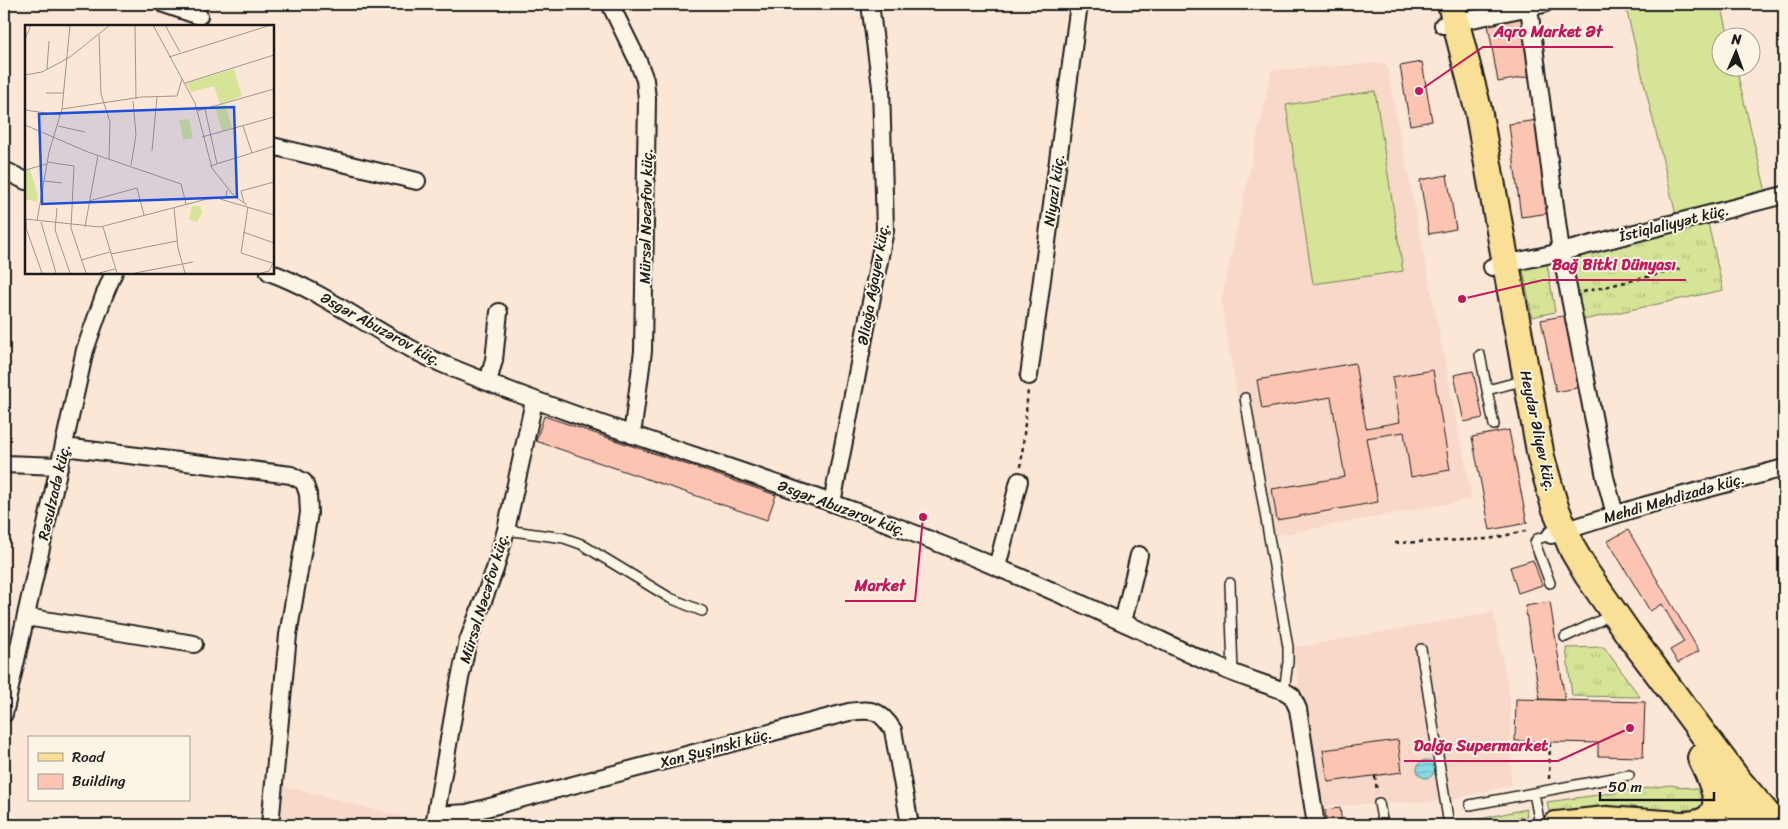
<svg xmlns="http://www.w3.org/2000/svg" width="1788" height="829" font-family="Sriracha,sans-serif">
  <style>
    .built { fill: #f8d8c8 }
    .grass { fill: url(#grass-tufts); stroke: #78805a }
    .garden { fill: #d5e497; stroke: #78805a }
    .water { fill: url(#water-rules); stroke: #5d8d94 }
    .building { fill: #fdc4b2; stroke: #1c1c1c }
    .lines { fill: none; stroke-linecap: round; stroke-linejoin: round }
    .lane-casing { stroke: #1c1c1c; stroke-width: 12 }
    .street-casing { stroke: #1c1c1c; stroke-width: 20 }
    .primary-casing { stroke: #1c1c1c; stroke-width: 30 }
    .path { stroke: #1c1c1c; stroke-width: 2.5; stroke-dasharray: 4 4; stroke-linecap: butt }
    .lane { stroke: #fcf5e5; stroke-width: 9 }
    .street { stroke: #fcf5e5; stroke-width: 16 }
    .primary { stroke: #fadf96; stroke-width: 26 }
    .labels { text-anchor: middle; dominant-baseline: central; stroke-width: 4; stroke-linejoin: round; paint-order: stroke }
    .street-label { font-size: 15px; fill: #1c1c1c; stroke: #fcf5e5 }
    .inset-road { fill: none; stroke: #a2958c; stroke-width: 1 }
    .view { fill: #1d4ed8; fill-opacity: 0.15; stroke: #1d4ed8; stroke-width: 2.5 }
    .inset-edge { fill: none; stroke: #1c1c1c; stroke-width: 2.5 }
    .leader { fill: none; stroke: #c2185b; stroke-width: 2 }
    .callout-dot { fill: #c2185b; stroke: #fcf5e5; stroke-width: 2 }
    .callout-label { font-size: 16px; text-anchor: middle; font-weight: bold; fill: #c2185b; stroke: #fcf5e5; stroke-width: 4; stroke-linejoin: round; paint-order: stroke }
  </style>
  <defs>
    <pattern id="grass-tufts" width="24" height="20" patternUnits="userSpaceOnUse" patternTransform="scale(1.25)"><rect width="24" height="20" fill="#d5e497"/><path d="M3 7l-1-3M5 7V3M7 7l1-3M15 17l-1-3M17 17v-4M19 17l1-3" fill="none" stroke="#b6c382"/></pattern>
    <pattern id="water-rules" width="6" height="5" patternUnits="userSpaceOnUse" patternTransform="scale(1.25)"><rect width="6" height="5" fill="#89d9e4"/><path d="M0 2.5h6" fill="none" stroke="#76bac3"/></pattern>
  </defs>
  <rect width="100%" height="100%" fill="#fce6d6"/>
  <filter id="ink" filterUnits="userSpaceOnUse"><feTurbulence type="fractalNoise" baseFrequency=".02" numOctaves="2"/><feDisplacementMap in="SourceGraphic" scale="10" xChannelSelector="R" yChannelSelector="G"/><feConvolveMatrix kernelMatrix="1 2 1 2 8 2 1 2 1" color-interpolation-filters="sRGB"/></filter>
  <g filter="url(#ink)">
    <path class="built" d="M1386,63L1472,499L1262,538L1221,302L1272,70Z
      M1493,612L1510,697L1511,785L1445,801L1320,806L1293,648Z
      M281,786L417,820L416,825H278Z"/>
    <path class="grass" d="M1708,223L1723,290L1583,320L1571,257Z
      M1547,263L1555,312L1532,317L1523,269Z
      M1604,647L1640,697L1572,696L1566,648Z
      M1670,785L1702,790L1704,799L1698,810L1673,817L1608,805L1549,812L1547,802Z
      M1526,809L1527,816L1483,825H1462L1461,823Z"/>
    <path class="garden" d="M1625,4H1721L1729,37L1720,38V68H1736L1766,192L1676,215Z
      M1375,91L1403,271L1313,284L1286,105Z"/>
    <path class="water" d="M1417 769a9 9 0 1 1 18 0a9 9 0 1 1-18 0Z"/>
    <path class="building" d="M1521,18L1531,76L1498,82L1488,24Z
      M1422,62L1432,121L1410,125L1400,66Z
      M1538,120L1550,213L1521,217L1509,124Z
      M1447,175L1456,229L1429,234L1420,180Z
      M1568,315L1582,387L1556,392L1541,320Z
      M1355,363L1366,428L1400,422L1392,377L1433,370L1450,470L1411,477L1404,432L1366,438L1378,502L1277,520L1272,489L1345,477L1331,397L1262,409L1257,380Z
      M1473,371L1483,418L1464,422L1454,375Z
      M544,416L776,495L767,520L536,441Z
      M1509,430L1527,523L1490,530L1472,437Z
      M1628,530L1699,651L1678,663L1670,650L1684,642L1662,604L1650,611L1608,541Z
      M1533,560L1542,585L1518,593L1510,567Z
      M1550,602L1565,700L1540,699L1525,606Z
      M1516,699L1645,702L1643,757L1598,756V743L1515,741Z
      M1398,740L1402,772L1328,782L1323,750Z
      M1340,808L1342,825H1327L1325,810Z"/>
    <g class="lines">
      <defs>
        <path id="lane" d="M1480,355L1494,425
          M1487,390L1514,383
          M1245,398L1288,647V662L1284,691
          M506,530L564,538L581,544L670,598L702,611
          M1230,583L1233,673
          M1550,583L1535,543L1537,539L1551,535
          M1565,637L1601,620
          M1421,649L1449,825
          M1534,793L1540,825
          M1379,803L1383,825
          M1470,805L1629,775"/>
        <path id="street" d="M164,4L199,16
          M610,4L638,61L645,80L647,99L643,351L632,435
          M1529,8L1561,252L1605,477L1615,514
          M1443,25L1544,4
          M272,146L417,181
          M4,170L26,181
          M1492,267L1561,252L1784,195
          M269,272C332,295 384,340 445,365C595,427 751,471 903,529C977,558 1050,589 1122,622C1152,635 1181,651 1212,664C1235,675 1260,682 1284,691L1292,696L1298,709L1316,825
          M1029,376L1079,4
          M488,382L494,360L499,312
          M64,447L291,475L304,482L308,494L309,513L288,635L270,825
          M4,464L60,466
          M832,503L885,230L881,87L870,4
          M1551,535L1643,506L1784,468
          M997,567L1019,481
          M26,617L194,644
          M1123,622L1139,555
          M4,714L85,350L104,296L114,272
          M436,815L467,813L849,712C872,709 880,709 893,730L910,825
          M434,825L458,688L468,641L495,569L506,530L534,401"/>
        <path id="primary" d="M1451,4L1478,109L1541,457L1555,507L1573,550L1587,574L1628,633L1737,779L1776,825
          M1737,779L1741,825
          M1556,825L1606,820L1681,825
          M1682,825C1733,824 1716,788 1701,758"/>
      </defs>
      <use href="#lane" class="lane-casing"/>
      <use href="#street" class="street-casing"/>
      <use href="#primary" class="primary-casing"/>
      <path class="path" d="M1583,292L1681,269
        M1021,467L1028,390
        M1395,543L1489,539L1530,530
        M1375,776L1377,792
        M1549,779L1550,742"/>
      <use href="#lane" class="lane"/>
      <use href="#street" class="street"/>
      <use href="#primary" class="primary"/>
    </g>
  </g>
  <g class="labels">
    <g class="street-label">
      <text transform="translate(1054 190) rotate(-82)">Niyazi küç.</text>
      <text transform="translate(646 216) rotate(-89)">Mürsəl Nəcəfov küç.</text>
      <text transform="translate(1674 223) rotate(-14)">İstiqlaliyyət küç.</text>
      <text transform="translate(873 284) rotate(-80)">Əliağa Ağayev küç.</text>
      <text transform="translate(381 329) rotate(29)">Əsgər Abuzərov küç.</text>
      <text transform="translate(1538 431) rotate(78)">Heydər Əliyev küç.</text>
      <text transform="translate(54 492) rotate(-77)">Rəsulzadə küç.</text>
      <text transform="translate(1674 498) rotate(-16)">Mehdi Mehdizadə küç.</text>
      <text transform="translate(842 508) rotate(20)">Əsgər Abuzərov küç.</text>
      <text transform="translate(484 598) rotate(-73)">Mürsəl Nəcəfov küç.</text>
      <text transform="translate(716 748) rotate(-15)">Xan Şuşinski küç.</text>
    </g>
  </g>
  <g transform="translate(25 25)">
    <rect width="249" height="249" fill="#fce6d6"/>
    <path d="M167,181H175L177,188L172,197L164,195Z" fill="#d5e497"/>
    <path d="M5,144L13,171L12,177L0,174V146Z" fill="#d5e497"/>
    <path d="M209,44L217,71L195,79L189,61L166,67L161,58ZM200,79L207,103L197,106L190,82ZM164,94L168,113L158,115L154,95Z" fill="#d5e497"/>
    <path class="inset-road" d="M110,0L111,74M128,0L170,78L187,143L209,171L222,180M140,0L155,27M74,10L76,69L85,97L84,134M0,14L6,0M144,32L246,0M22,44L24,16M0,50L17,47L45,32L85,0M160,58L249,30M21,68H39M37,84L117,72L152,71L157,54M180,84L192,139M0,85L35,90M172,86L249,64M0,100L63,127L156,159L161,179M33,101L60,107M218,101L227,128M177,112L249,92M127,126L132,72M22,137L49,141L46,203L61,248M106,140L111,110L108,76M185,141L249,121M0,145L22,139M19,156L37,158M195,174L249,190M64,176L112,163L119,190M219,178L216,166L249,157M223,182L216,228L247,238M32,183L30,205L45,248M149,183L153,223L160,248M0,194L75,202L182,174L201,172L202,165M1,194V203L17,248M12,196L24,127L37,84L45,0M16,197L31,248M60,202L73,130M78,202L92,248M218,207L249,218M86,229L152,216M56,235L85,227M74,248L90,244M110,248L168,237M236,248L244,246L249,236"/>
    <path class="view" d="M209,82L212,172L17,179L14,89Z"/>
    <rect width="249" height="249" class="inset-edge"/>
  </g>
  <path class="leader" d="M1419 91L1483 47H1613M1462 299L1543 280H1686M923 517L915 601H845M1630 728L1558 761H1404"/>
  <g class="callout-dot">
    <circle cx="1419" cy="91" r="5"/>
    <circle cx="1462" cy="299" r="5"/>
    <circle cx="923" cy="517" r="5"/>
    <circle cx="1630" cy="728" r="5"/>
  </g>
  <g class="callout-label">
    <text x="1548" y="37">Aqro Market Ət</text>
    <text x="1614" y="270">Bağ Bitki Dünyası</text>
    <text x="880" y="591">Market</text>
    <text x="1481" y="751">Dalğa Supermarket</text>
  </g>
  <rect width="1788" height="829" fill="none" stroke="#fcf5e5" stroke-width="20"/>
  <rect x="10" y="10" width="1768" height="809" fill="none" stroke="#1c1c1c" stroke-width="2" filter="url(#ink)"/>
  <rect x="28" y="736" width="162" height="65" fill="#fcf5e5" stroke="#a29e95"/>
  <rect x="38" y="753" width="25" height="8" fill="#fadf96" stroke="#a29e95"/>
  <text x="72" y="762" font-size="15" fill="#1c1c1c">Road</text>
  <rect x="38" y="774" width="25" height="15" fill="#fdc4b2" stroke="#a29e95"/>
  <text x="72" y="786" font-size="15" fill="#1c1c1c">Building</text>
  <g transform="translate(1736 52) rotate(2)"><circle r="24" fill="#fcf5e5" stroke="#a29e95"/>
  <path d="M0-4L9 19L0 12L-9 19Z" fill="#1c1c1c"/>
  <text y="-8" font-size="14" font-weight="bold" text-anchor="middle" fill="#1c1c1c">N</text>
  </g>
  <path d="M1600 792v8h114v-8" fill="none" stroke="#1c1c1c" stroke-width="2.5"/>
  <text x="1608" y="792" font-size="15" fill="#1c1c1c" stroke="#fcf5e5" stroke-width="4" paint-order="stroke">50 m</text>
</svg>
